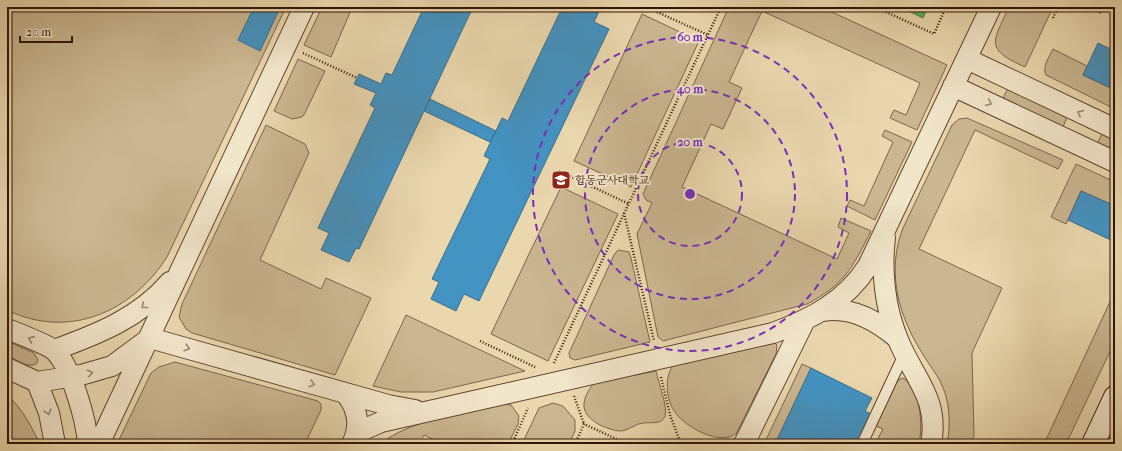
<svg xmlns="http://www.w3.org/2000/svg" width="1122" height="451" font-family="'IM FELL French Canon','Noto Serif KR',serif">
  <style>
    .green { fill: #cab691; stroke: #7d6549 }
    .schools { fill: #4393c3; stroke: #3d6d89 }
    .public { fill: #5aae61; stroke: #4d8044 }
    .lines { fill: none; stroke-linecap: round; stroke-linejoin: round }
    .lane-casing { stroke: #5e452c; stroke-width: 12 }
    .street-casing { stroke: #5e452c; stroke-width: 22 }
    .secondary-casing { stroke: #301401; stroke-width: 24 }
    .path { stroke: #301401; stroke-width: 2.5; stroke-dasharray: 1 2; stroke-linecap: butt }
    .lane { stroke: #f1e5ca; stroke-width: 10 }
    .street { stroke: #f1e5ca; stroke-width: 20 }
    .secondary { stroke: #f1e5ca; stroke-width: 22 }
    .oneway { stroke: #9a8770 }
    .ring { fill: none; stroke: #7b2cbf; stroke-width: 2; stroke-dasharray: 7 5 }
    .labels { text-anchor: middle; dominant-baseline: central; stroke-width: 4; stroke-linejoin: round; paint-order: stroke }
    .poi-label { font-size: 11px; fill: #301401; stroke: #f1e5ca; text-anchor: start }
    .centre { fill: #7b2cbf; stroke: #f1e5ca; stroke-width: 2 }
    .ring-label { font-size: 12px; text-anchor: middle; font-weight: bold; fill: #7b2cbf; stroke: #f1e5ca; stroke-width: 4; stroke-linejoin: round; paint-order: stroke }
  </style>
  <rect width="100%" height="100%" fill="#ead7ae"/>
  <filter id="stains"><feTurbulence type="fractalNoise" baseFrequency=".005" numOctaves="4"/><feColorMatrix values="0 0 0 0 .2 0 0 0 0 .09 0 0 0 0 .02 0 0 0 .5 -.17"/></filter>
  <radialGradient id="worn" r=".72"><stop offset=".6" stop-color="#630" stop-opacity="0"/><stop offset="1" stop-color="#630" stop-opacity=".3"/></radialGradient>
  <path class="green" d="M7,7H286L167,257C132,312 69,340 7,310Z
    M322,7H350L351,10L331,57L304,45Z
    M729,7H821L947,65L917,130L890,118L894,110L906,115L920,83L762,11L729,82L742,88L723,129L711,124L682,187L837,259L849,233L838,227L841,218L871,231C853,267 844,285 807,304L663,341L658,337L637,234L652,203L646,200L643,194Z
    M1009,7H1053L1025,67C985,49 992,43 1009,7Z
    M642,14L699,41L631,187L574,161Z
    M1053,49L1087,66L1083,75L1115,90V109L1046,75C1042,67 1049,57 1053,49Z
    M298,59L325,71L305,113L302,117L292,119L274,111Z
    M1008,88L1068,115L1063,127L1002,100Z
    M967,118L1063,160L1058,169L975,130L919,249L1002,288L972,353L974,436L970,444H947C951,424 950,400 940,381C934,370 925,359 919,348C897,311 887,269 903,228L952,125L959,119Z
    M266,125L305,144L309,153L260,260L321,289L326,278L371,298L335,375L192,333L186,329L179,317L182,304Z
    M885,130L912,142L875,220L847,206L850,200L864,206L893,142L882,136Z
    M1103,132L1115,137V152L1097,144Z
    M1076,164L1115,182V206L1081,191L1066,224L1051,217Z
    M561,187L618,214L548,361L491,334Z
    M618,250L629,252L631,258L650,342L575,360L570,358L569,353L614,255Z
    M1115,291V341L1066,444H1044Z
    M406,315L525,371L433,392H401L373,386Z
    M7,341L34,353L38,360L37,363C29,370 15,359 7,355Z
    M774,342L777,345L776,354L736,434C719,445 690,429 678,416C666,403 663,378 674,364Z
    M175,362L318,401L321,404V410L305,444H117L151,373L159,367Z
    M802,364L811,368L775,444H764Z
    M656,371C658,381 668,407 665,416C662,425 651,422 643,423C635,424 628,431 620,431C614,431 608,428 602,426C580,415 579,402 594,383Z
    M903,378C921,390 923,425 919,444H875L883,429L876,426L897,382L900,379Z
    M7,395C22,408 31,426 40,444H7Z
    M553,403L563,406L575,420V431L569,444H522L539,408Z
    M505,404L511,405L519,416L518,424L508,444H443L424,435L419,444H381C407,420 470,412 505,404Z"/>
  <path class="schools" d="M254,7H273L279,10L260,51L238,40Z
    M424,7H473L359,249L356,248L349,262L321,250L329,233L318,228L375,108L370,105L376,93L354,84L359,74L381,84L386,73L392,75Z
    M571,7H601L594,22L609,29L479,301L464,294L456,311L431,299L439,282L432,279L490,159L484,156L502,118L508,121L561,10L568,13Z
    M1098,43L1115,51V90L1083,75Z
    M430,99L496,131L490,142L424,111Z
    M1081,191L1115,206V242L1068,220Z
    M811,368L872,398L865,411L873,415L860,442L853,439L850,444H775Z"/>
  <path class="public" d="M900,7H928L923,18Z"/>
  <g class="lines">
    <defs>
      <path id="lane" d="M862,444L905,352"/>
      <path id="street" d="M967,59L1115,129
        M953,86L1115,162
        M885,238C881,271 885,307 897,337C912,377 940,397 931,444
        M823,311C851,306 877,321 897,338
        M7,329C17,333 49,345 55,351C72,369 86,419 88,444
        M54,350C98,334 139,318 170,282
        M7,368L37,382L81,375L112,366L150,338L388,405L415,410
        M37,382L49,413L55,444
        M345,393C358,408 361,426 352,444
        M354,440L363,430L381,422L773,333C811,319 845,302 868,266L991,7
        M99,444L304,7
        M744,444L804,322"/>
      <path id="secondary" d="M1093,444L1115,397"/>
    </defs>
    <use href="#lane" class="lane-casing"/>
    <use href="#street" class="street-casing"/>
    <use href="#secondary" class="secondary-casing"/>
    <path class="path" d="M646,7L708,35
      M875,7L934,34L946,7
      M1089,7L1101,13
      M654,11L656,7
      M1053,18L1058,7
      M303,53L357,78
      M559,171L629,204
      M624,213L654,341
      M480,341L535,367
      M554,363L721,7
      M661,377L670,415L681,444
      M574,396L584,424
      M424,444L426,441L431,444
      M512,444L528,408
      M575,444L584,424L627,444"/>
    <use href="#lane" class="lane"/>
    <use href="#street" class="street"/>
    <use href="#secondary" class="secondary"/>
  </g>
  <defs><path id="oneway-chevron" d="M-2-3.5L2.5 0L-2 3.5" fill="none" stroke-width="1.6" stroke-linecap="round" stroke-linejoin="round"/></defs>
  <g class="oneway">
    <use href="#oneway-chevron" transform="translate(989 103) rotate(25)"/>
    <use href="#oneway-chevron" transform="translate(1080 113) rotate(-155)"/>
    <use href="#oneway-chevron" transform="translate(144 306) rotate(141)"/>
    <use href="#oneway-chevron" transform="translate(31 339) rotate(-156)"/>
    <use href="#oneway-chevron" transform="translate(187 348) rotate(16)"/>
    <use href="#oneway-chevron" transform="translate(90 373) rotate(-13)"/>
    <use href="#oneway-chevron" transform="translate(312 384) rotate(16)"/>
    <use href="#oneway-chevron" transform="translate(48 412) rotate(74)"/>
  </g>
  <g class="ring">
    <circle cx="690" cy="194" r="52"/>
    <circle cx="690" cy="194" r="105"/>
    <circle cx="690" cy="194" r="157"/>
  </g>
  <defs>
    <symbol id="university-square" viewBox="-11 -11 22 22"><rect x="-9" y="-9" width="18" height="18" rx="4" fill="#8f2418" stroke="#f1e5ca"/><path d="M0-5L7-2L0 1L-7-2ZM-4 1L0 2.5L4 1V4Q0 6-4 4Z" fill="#fff"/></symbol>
  </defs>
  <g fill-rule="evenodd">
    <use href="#university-square" x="550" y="169" width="22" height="22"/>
  </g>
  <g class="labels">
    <g class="poi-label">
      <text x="575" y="180">합동군사대학교</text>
    </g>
  </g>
  <circle cx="690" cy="194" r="6" class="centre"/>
  <g class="ring-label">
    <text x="690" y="41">60 m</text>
    <text x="690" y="93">40 m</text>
    <text x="690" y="146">20 m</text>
  </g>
  <rect width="1122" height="451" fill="none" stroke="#ead7ae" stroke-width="24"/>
  <rect x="8" y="8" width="1106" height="435" fill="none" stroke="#301401" stroke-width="2"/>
  <rect x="12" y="12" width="1098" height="427" fill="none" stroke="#301401"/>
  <path d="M20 36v6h52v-6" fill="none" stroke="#301401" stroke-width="2"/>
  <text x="26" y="36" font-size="12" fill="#301401" stroke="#f1e5ca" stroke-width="3" paint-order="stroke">20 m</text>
  <rect width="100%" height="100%" filter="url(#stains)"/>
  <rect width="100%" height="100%" fill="url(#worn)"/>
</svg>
